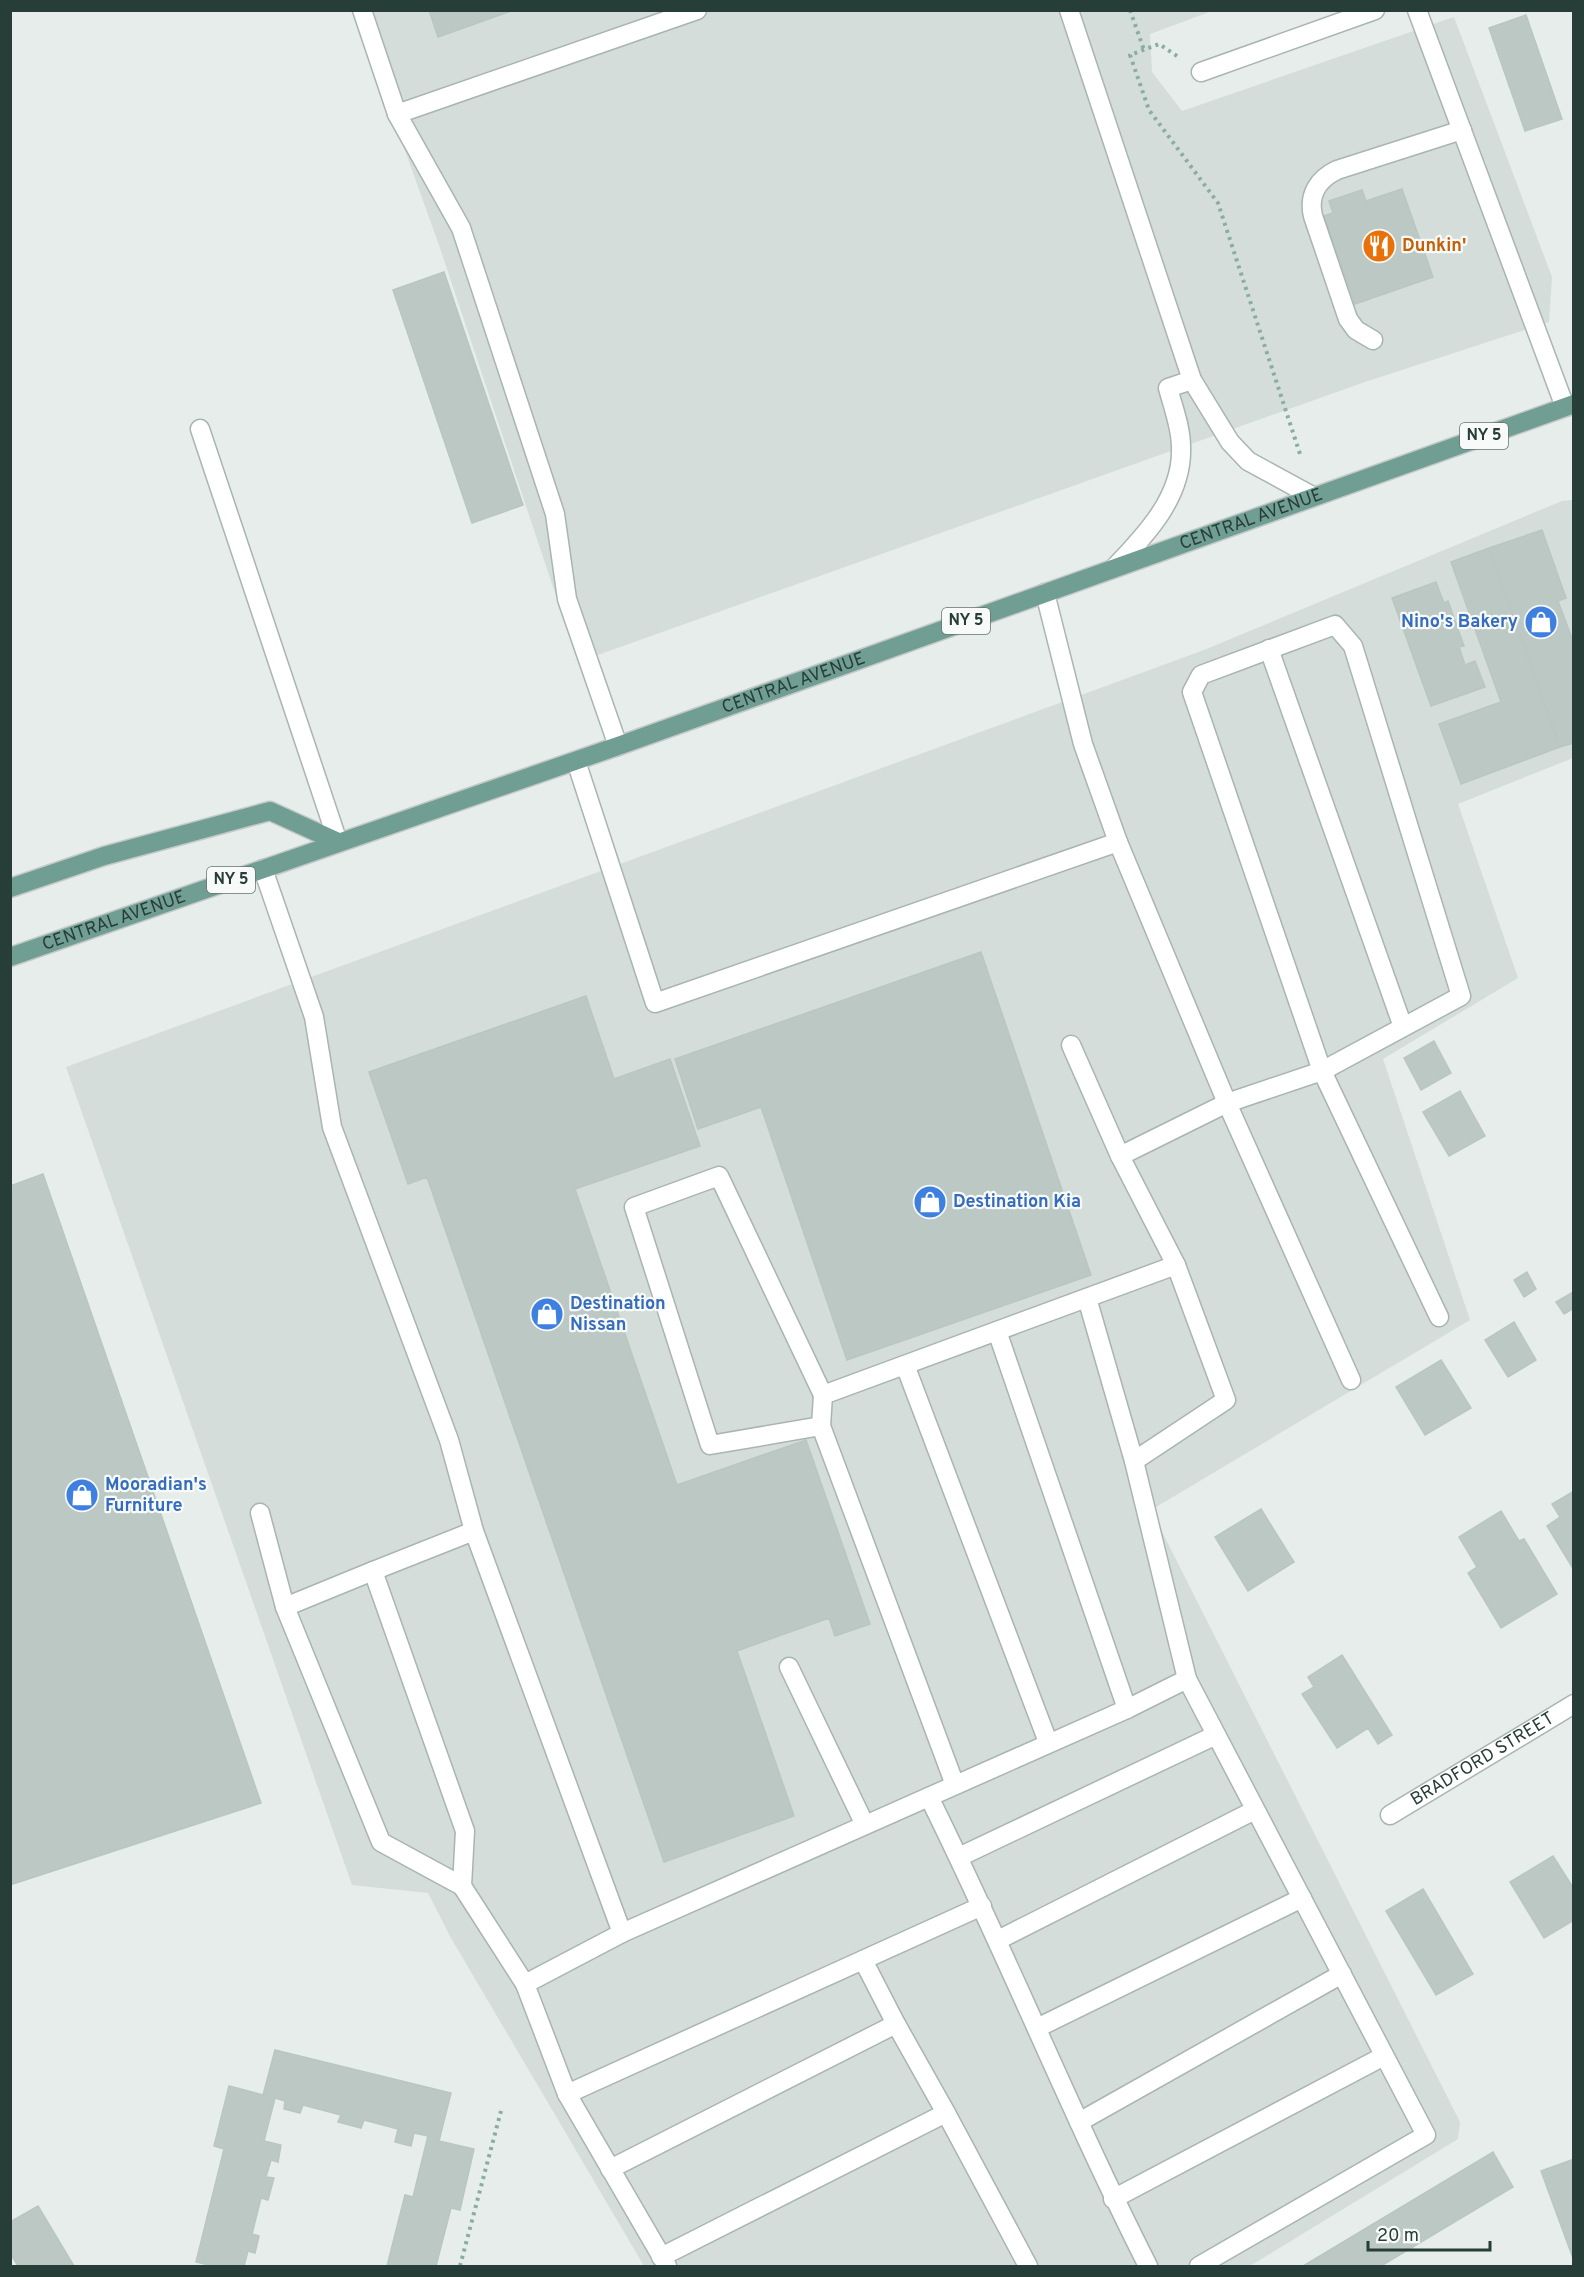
<svg xmlns="http://www.w3.org/2000/svg" width="1584" height="2277" font-family="Overpass,sans-serif">
  <style>
    .built { fill: #d4ddd9 }
    .building { fill: #bcc8c3; stroke: #b9c6c1; stroke-width: 1.5 }
    .lines { fill: none; stroke-linecap: round; stroke-linejoin: round }
    .minor-casing { stroke: #a9b5b1; stroke-width: 21 }
    .major-casing { stroke: #c3c9c7; stroke-width: 21 }
    .path { stroke: #8aada3; stroke-width: 4; stroke-dasharray: 3 4.5; stroke-linecap: butt }
    .minor { stroke: #fff; stroke-width: 18 }
    .major { stroke: #709e93; stroke-width: 18 }
    .labels { text-anchor: middle; dominant-baseline: central; stroke-width: 4.5; stroke-linejoin: round; paint-order: stroke }
    .shield { fill: #f7faf8; stroke: #657672; stroke-width: 1.5 }
    .shield-label { font-size: 16px; font-weight: bold; fill: #273e38 }
    .food-label { font-size: 18px; font-weight: bold; fill: #c56008; stroke: #f7faf8; text-anchor: start }
    .street-label { font-size: 18px; fill: #273e38; stroke: #f7faf8 }
    .shop-label { font-size: 18px; font-weight: bold; fill: #366cbe; stroke: #f7faf8; text-anchor: start }
  </style>
  <rect width="100%" height="100%" fill="#e6edea"/>
  <path class="built" d="M355,11H1212L1150,34L1152,72L1182,111L1454,17L1552,277L1549,322L1365,382L578,662L440,248Z
    M1573,500V758L1458,804L1518,978L1383,1059L1470,1320L1151,1510L1460,2122L1458,2139L1250,2266H644L451,1938L428,1893L352,1885L66,1067L1204,650L1562,501Z"/>
  <path class="building" d="M429,10H514L438,37Z
    M1526,15L1562,119L1525,131L1489,28Z
    M1402,189L1433,277L1355,304L1324,216L1333,213L1329,201L1362,190L1366,201Z
    M444,272L523,505L472,523L393,290Z
    M1542,530L1566,598L1558,601L1574,644V743L1560,747L1489,548Z
    M1489,548L1560,747L1461,784L1439,724L1501,702L1451,562Z
    M1436,582L1444,603L1448,601L1464,646L1459,647L1465,665L1475,661L1485,687L1431,706L1392,598Z
    M981,952L1091,1275L847,1360L761,1107L698,1129L675,1059Z
    M586,996L614,1079L670,1059L700,1146L575,1189L677,1485L806,1440L870,1624L835,1636L829,1618L737,1651L794,1816L664,1862L427,1177L408,1184L369,1072Z
    M1434,1041L1451,1073L1421,1090L1404,1058Z
    M1460,1091L1485,1136L1449,1156L1423,1112Z
    M43,1174L261,1803L10,1885V1186Z
    M1527,1272L1536,1289L1524,1297L1514,1280Z
    M1573,1292L1574,1308L1564,1314L1556,1302Z
    M1514,1322L1536,1360L1508,1377L1485,1340Z
    M1441,1360L1471,1408L1425,1435L1396,1387Z
    M1574,1491V1570L1547,1526L1560,1517L1552,1504Z
    M1261,1509L1294,1562L1248,1591L1215,1537Z
    M1501,1511L1519,1541L1524,1539L1557,1594L1501,1628L1468,1573L1477,1567L1459,1537Z
    M1342,1655L1392,1735L1378,1744L1368,1728L1337,1748L1302,1694L1314,1687L1308,1677Z
    M1553,1856L1574,1889V1920L1544,1938L1510,1882Z
    M1423,1889L1473,1974L1436,1995L1386,1911Z
    M275,2050L451,2093L439,2141L474,2149L460,2210L451,2208L436,2266H387L405,2195L413,2197L428,2136L414,2133L411,2146L395,2142L398,2129L364,2120L361,2128L338,2122L341,2115L303,2105L300,2113L284,2109L285,2101L275,2098L264,2141L281,2145L278,2162L271,2160L266,2177L274,2178L268,2200L261,2198L252,2234L259,2236L255,2253L248,2251L244,2266H213L196,2262L224,2149L214,2146L229,2086L263,2095Z
    M1493,2152L1513,2187L1381,2266H1303Z
    M1574,2159V2261L1541,2171Z
    M38,2206L74,2266H18L10,2253V2222Z"/>
  <g class="lines">
    <defs>
      <g id="minor">
        <path d="M362,10L397,114L461,228L555,514L567,599L618,746"/>
        <path d="M1069,10L1192,380L1230,442L1248,461L1314,497"/>
        <path d="M1417,10L1565,407"/>
        <path d="M1201,72L1375,10"/>
        <path d="M397,114L697,10"/>
        <path d="M1373,340L1356,330L1348,319L1313,216C1308,195 1318,179 1337,170L1462,130"/>
        <path d="M200,429L338,842"/>
        <path d="M1114,568C1146,535 1183,496 1181,447C1181,427 1173,407 1168,388L1192,380"/>
        <path d="M1045,593L1083,744L1118,842L1227,1103L1351,1380"/>
        <path d="M1335,625L1353,646L1461,996L1322,1071L1192,692L1201,675Z"/>
        <path d="M1269,649L1403,1027"/>
        <path d="M576,761L655,1003L1118,842"/>
        <path d="M263,869L314,1017L332,1127L449,1440L474,1531L622,1933L1127,1709L1187,1679L1134,1461L1226,1400L1176,1265L1120,1156L1227,1103L1322,1071L1439,1317"/>
        <path d="M1071,1045L1120,1156"/>
        <path d="M1087,1298L1134,1461"/>
        <path d="M997,1331L1127,1709"/>
        <path d="M905,1365L1048,1742"/>
        <path d="M821,1426L710,1445L634,1207L719,1176L823,1395"/>
        <path d="M260,1513L285,1607"/>
        <path d="M373,1571L474,1531"/>
        <path d="M789,1667L865,1825"/>
        <path d="M1187,1679L1426,2135L1199,2266"/>
        <path d="M955,1785L821,1426L823,1395L1176,1265"/>
        <path d="M929,1797C1006,1952 1070,2112 1148,2266"/>
        <path id="s1" d="M1390,1815L1574,1704"/>
        <path d="M959,1857L1216,1735"/>
        <path d="M462,1886L381,1842L285,1607L373,1571L465,1831L462,1886L525,1984"/>
        <path d="M622,1933L525,1984L567,2094L667,2266"/>
        <path d="M998,1940L1255,1810"/>
        <path d="M863,1960L896,2024"/>
        <path d="M1037,2028L1302,1898"/>
        <path d="M567,2094L982,1906"/>
        <path d="M1079,2122L1342,1974"/>
        <path d="M610,2169L896,2024L946,2113"/>
        <path d="M1113,2199L1384,2056"/>
        <path d="M661,2257L946,2113L1028,2266"/>
      </g>
      <g id="major">
        <path d="M10,888L104,856L270,811L338,842"/>
        <path id="s2" d="M10,957L618,746L1574,404"/>
      </g>
    </defs>
    <use href="#minor" class="minor-casing"/>
    <use href="#major" class="major-casing"/>
    <path class="path" d="M1130,10L1144,50
      M1177,56L1159,44L1130,55L1149,110L1218,203L1300,454
      M460,2266L501,2111"/>
    <use href="#minor" class="minor"/>
    <use href="#major" class="major"/>
  </g>
  <defs>
    <symbol id="restaurant-disc" viewBox="-11 -11 22 22"><circle r="9.5" fill="#e8710a" stroke="#f7faf8"/><path d="M-5-6h1v4h1v-4h1v4h1v-4h1v5L-1.5 .5V6h-2V.5L-5-1ZM5-6V6H3V1.5H1.5Q1.5-4 5-6Z" fill="#fff"/></symbol>
    <symbol id="shop-disc" viewBox="-11 -11 22 22"><circle r="9.5" fill="#3f7fe0" stroke="#f7faf8"/><path d="M-5-2.5h2.3a2.7 3.5 0 0 1 5.4 0H5L5.5 6h-11ZM-1.5-2.5h3a1.5 2.3 0 0 0-3 0Z" fill="#fff"/></symbol>
  </defs>
  <g fill-rule="evenodd">
    <use href="#restaurant-disc" x="1360" y="227" width="38" height="38"/>
    <use href="#shop-disc" x="1522" y="603" width="38" height="38"/>
    <use href="#shop-disc" x="911" y="1183" width="38" height="38"/>
    <use href="#shop-disc" x="528" y="1295" width="38" height="38"/>
    <use href="#shop-disc" x="63" y="1476" width="38" height="38"/>
  </g>
  <g class="labels">
    <g class="shield">
      <rect x="1460" y="423" width="48" height="26" rx="4.5"/>
      <rect x="942" y="608" width="48" height="26" rx="4.5"/>
      <rect x="207" y="867" width="48" height="26" rx="4.5"/>
    </g>
    <g class="shield-label">
      <text x="1484" y="436">NY 5</text>
      <text x="966" y="621">NY 5</text>
      <text x="231" y="880">NY 5</text>
    </g>
    <g class="food-label">
      <text x="1402" y="246">Dunkin'</text>
    </g>
    <g class="street-label">
      <text stroke="none"><textPath href="#s2" startOffset="1316">CENTRAL AVENUE</textPath></text>
      <text stroke="none"><textPath href="#s2" startOffset="830">CENTRAL AVENUE</textPath></text>
      <text stroke="none"><textPath href="#s2" startOffset="110">CENTRAL AVENUE</textPath></text>
      <text stroke="none"><textPath href="#s1" startOffset="108">BRADFORD STREET</textPath></text>
    </g>
    <g class="shop-label">
      <text x="1518" y="622" text-anchor="end">Nino's Bakery</text>
      <text x="953" y="1202">Destination Kia</text>
      <text x="570" y="1304">Destination<tspan x="570" dy="21">Nissan</tspan></text>
      <text x="105" y="1485">Mooradian's<tspan x="105" dy="21">Furniture</tspan></text>
    </g>
  </g>
  <rect width="1584" height="2277" fill="none" stroke="#273e38" stroke-width="24"/>
  <path d="M1368 2241v9h122v-9" fill="none" stroke="#273e38" stroke-width="3"/>
  <text x="1377" y="2241" font-size="18" fill="#273e38" stroke="#f7faf8" stroke-width="4.5" paint-order="stroke">20 m</text>
</svg>
